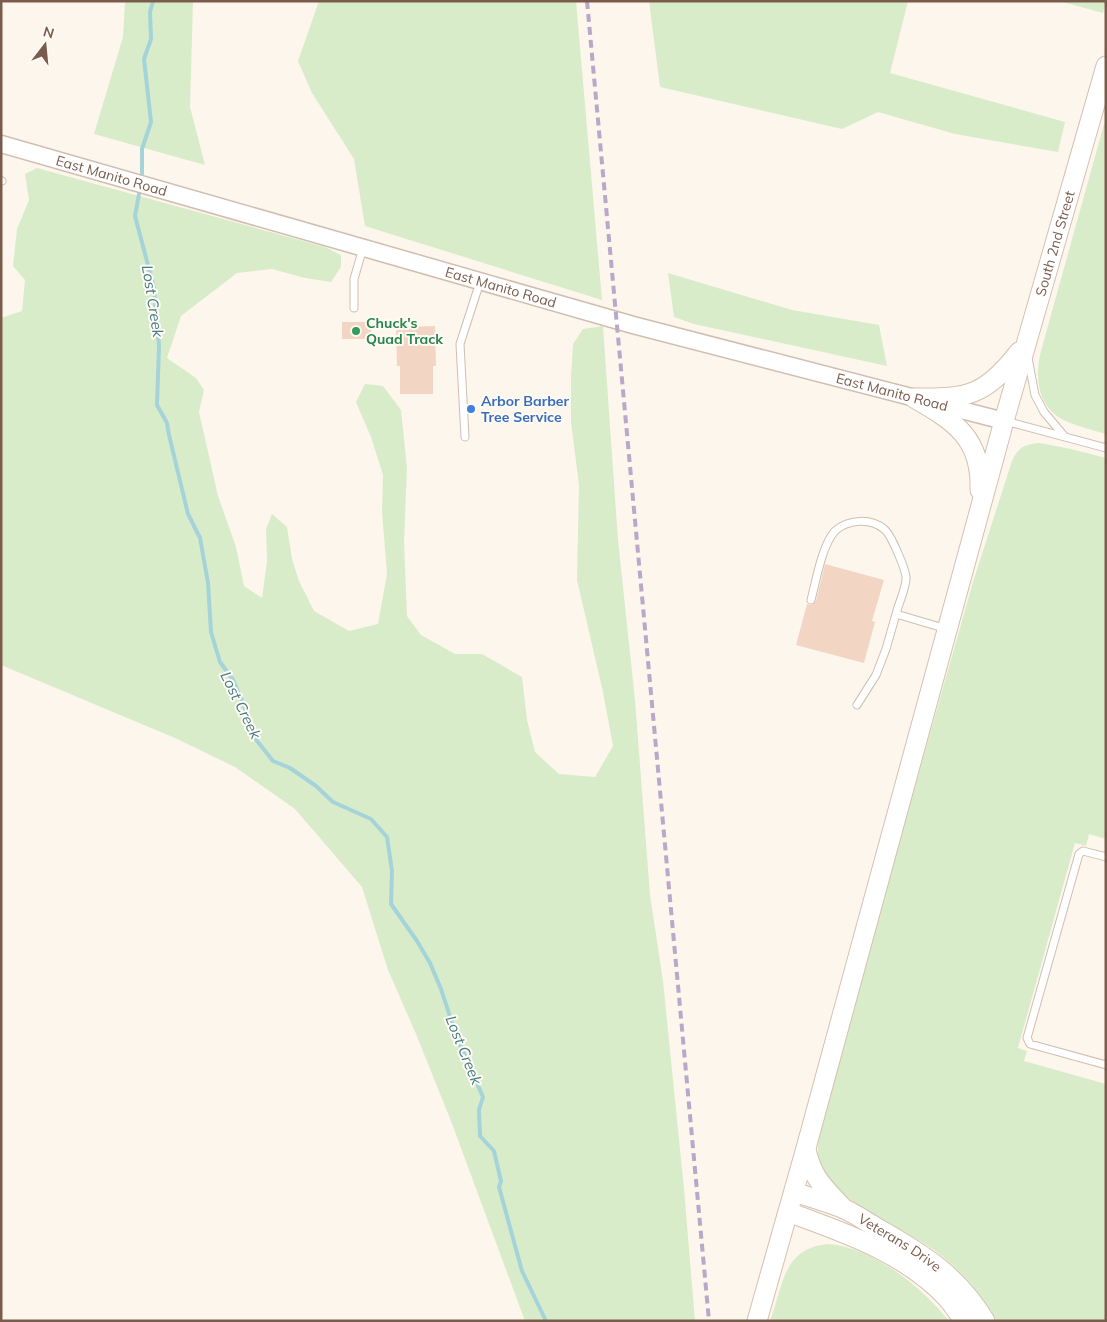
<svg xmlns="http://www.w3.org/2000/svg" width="1107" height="1322" font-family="Mulish,sans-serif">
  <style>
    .green { fill: #d8ecc9 }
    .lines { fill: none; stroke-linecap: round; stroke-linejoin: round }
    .stream { stroke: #a5d3da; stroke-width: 4 }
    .building { fill: #f3d5c3 }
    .service-casing { stroke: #d1beb0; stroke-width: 9 }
    .tertiary-casing { stroke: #d1beb0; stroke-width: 19 }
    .secondary-casing { stroke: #d6c0b0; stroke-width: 21 }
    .service { stroke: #fff; stroke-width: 7 }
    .tertiary { stroke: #fff; stroke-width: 16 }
    .secondary { stroke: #fff; stroke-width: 19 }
    .rail { stroke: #b9a8c9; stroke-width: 4; stroke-dasharray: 8 5; stroke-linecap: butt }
    .leisure-dot { fill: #2e9e5b; stroke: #fffaf3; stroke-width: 2 }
    .shop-dot { fill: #3f7fe0; stroke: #fffaf3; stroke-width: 2 }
    .labels { text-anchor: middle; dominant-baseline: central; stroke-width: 4; stroke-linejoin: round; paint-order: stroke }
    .street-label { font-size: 14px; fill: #7a5c4d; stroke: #fffaf3 }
    .leisure-label { font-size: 14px; font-weight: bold; fill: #27864d; stroke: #fffaf3; text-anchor: start }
    .shop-label { font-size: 14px; font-weight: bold; fill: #366cbe; stroke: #fffaf3; text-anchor: start }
    .water-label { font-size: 15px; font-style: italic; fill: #437c86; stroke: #fffaf3 }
  </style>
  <rect width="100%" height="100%" fill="#fdf6ec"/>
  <path class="green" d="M125,1H193L190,107L205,165L94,134L123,37Z
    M319,1H576L602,300L365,226L354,159L312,93L298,61Z
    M649,1H908L890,73L1065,122L1058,152L955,134L878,112L842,129L660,87Z
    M1059,1H1106L1103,13Z
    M1106,117V434C1093,430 1080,427 1068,422C1038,410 1034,379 1041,351Z
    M37,168L325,247L341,255V267L331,282L305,278L272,269L237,273L181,316L167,358L196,378L204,390L199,412L218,496L236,547L244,586L262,598L267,561L266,529L272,514L287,527L292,559L299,581L314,611L349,631L378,624L387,574L382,512L383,475L371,437L356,402L365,384L383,386L401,410L407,468L404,542L407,616L421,635L455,654H482L522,677L527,720L535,752L559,774L595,777L613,746L603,692L577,580L579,485L571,422V377L573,344L583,329L603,326L618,540L635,700L650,895L663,981L684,1189L695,1321H525L451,1121L416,1034L388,970L362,887L295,809L235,767L175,738L1,665V318L22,311L25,280L13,266L17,229L29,200L25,174Z
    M668,273L792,310L879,325L887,366L694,324L674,317Z
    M1040,443L1071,449L1106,458V839L1089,834L1086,846L1075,843L1018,1048L1027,1051L1024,1061L1106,1084V1321H997C981,1293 960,1269 934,1250C904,1228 835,1202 821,1168C812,1148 825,1107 830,1086L973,582L1012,461C1018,447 1025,444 1040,443Z
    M828,1244C873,1247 922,1287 949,1321H770C783,1286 783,1248 828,1244Z"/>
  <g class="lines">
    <path class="stream" d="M142,180V149L151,122L144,59L151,39L150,12L153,1
      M140,189L135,216L154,288L159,346L157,405L167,423L169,435L188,514L200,538L208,583L211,632L220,662L233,680L245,708L254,737L273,761L290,768L316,786L333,802L371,819L387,837L392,871L391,904L417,941L430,963L441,989L457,1038L483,1097L479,1110L480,1136L494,1151L501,1181L499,1187L522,1271L546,1321"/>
  </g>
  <path class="building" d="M342,322H371V339H342Z
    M435,326L436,366H433V394H400V366H397L396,327Z
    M825,564L884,580L872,621L875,622L864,663L796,645L807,604L812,605L816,601Z"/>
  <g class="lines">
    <defs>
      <path id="service" d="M1,181H2
        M354,308V279L363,248
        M1028,358L1035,395L1044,412L1065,437
        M1005,421L1106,448
        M465,437L460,344L480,282
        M811,600C816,581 822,545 835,531C848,519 871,518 884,529C891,534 905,568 906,577C907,586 898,605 896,614L947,629
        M857,705L876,675L886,649L896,614
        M1106,857L1083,851L1079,854L1027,1038L1030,1044L1106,1065"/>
      <g id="tertiary">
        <path id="s1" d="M1,144L633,325L1004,421"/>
      </g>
      <g id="secondary">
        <path d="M914,398C954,421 982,438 980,490"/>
        <path d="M916,398C968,399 986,395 1019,352"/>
        <path d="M806,1150C813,1179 823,1186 843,1208"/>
        <path id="s2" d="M794,1192C810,1197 826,1202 842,1208C854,1213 867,1222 879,1229C923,1254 958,1276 985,1321"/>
        <path d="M788,1212C845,1233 906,1253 948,1299C954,1306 959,1314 964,1321"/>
        <path id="s3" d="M757,1321L806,1148L1004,421L1106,66"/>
      </g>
    </defs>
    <use href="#service" class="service-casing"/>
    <use href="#tertiary" class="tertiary-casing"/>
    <use href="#secondary" class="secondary-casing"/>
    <use href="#service" class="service"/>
    <use href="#tertiary" class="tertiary"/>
    <use href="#secondary" class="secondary"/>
    <path class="rail" d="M587,1L709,1321"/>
  </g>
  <circle class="leisure-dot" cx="356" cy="331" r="5"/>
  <circle class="shop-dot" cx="471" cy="409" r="5"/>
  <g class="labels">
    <g class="street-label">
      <text stroke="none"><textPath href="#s1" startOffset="115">East Manito Road</textPath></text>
      <text stroke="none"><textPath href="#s3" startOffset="1118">South 2nd Street</textPath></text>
      <text stroke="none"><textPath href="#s1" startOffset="520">East Manito Road</textPath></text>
      <text stroke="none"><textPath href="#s1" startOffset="925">East Manito Road</textPath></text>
      <text stroke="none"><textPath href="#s2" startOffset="118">Veterans Drive</textPath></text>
    </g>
    <g class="leisure-label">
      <text x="366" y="323">Chuck's<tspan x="366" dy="16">Quad Track</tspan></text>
    </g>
    <g class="shop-label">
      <text x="481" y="401">Arbor Barber<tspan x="481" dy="16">Tree Service</tspan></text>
    </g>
    <g class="water-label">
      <text transform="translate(153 301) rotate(81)">Lost Creek</text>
      <text transform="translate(241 705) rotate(64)">Lost Creek</text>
      <text transform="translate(464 1050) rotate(68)">Lost Creek</text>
    </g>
  </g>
  <rect width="1107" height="1322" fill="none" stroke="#7a5c4d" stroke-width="5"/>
  <g transform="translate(45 45) rotate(16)" stroke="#fffaf3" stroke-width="4" paint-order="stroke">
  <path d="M0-4L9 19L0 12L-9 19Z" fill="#7a5c4d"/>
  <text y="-8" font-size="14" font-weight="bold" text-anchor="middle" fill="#7a5c4d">N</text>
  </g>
</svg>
